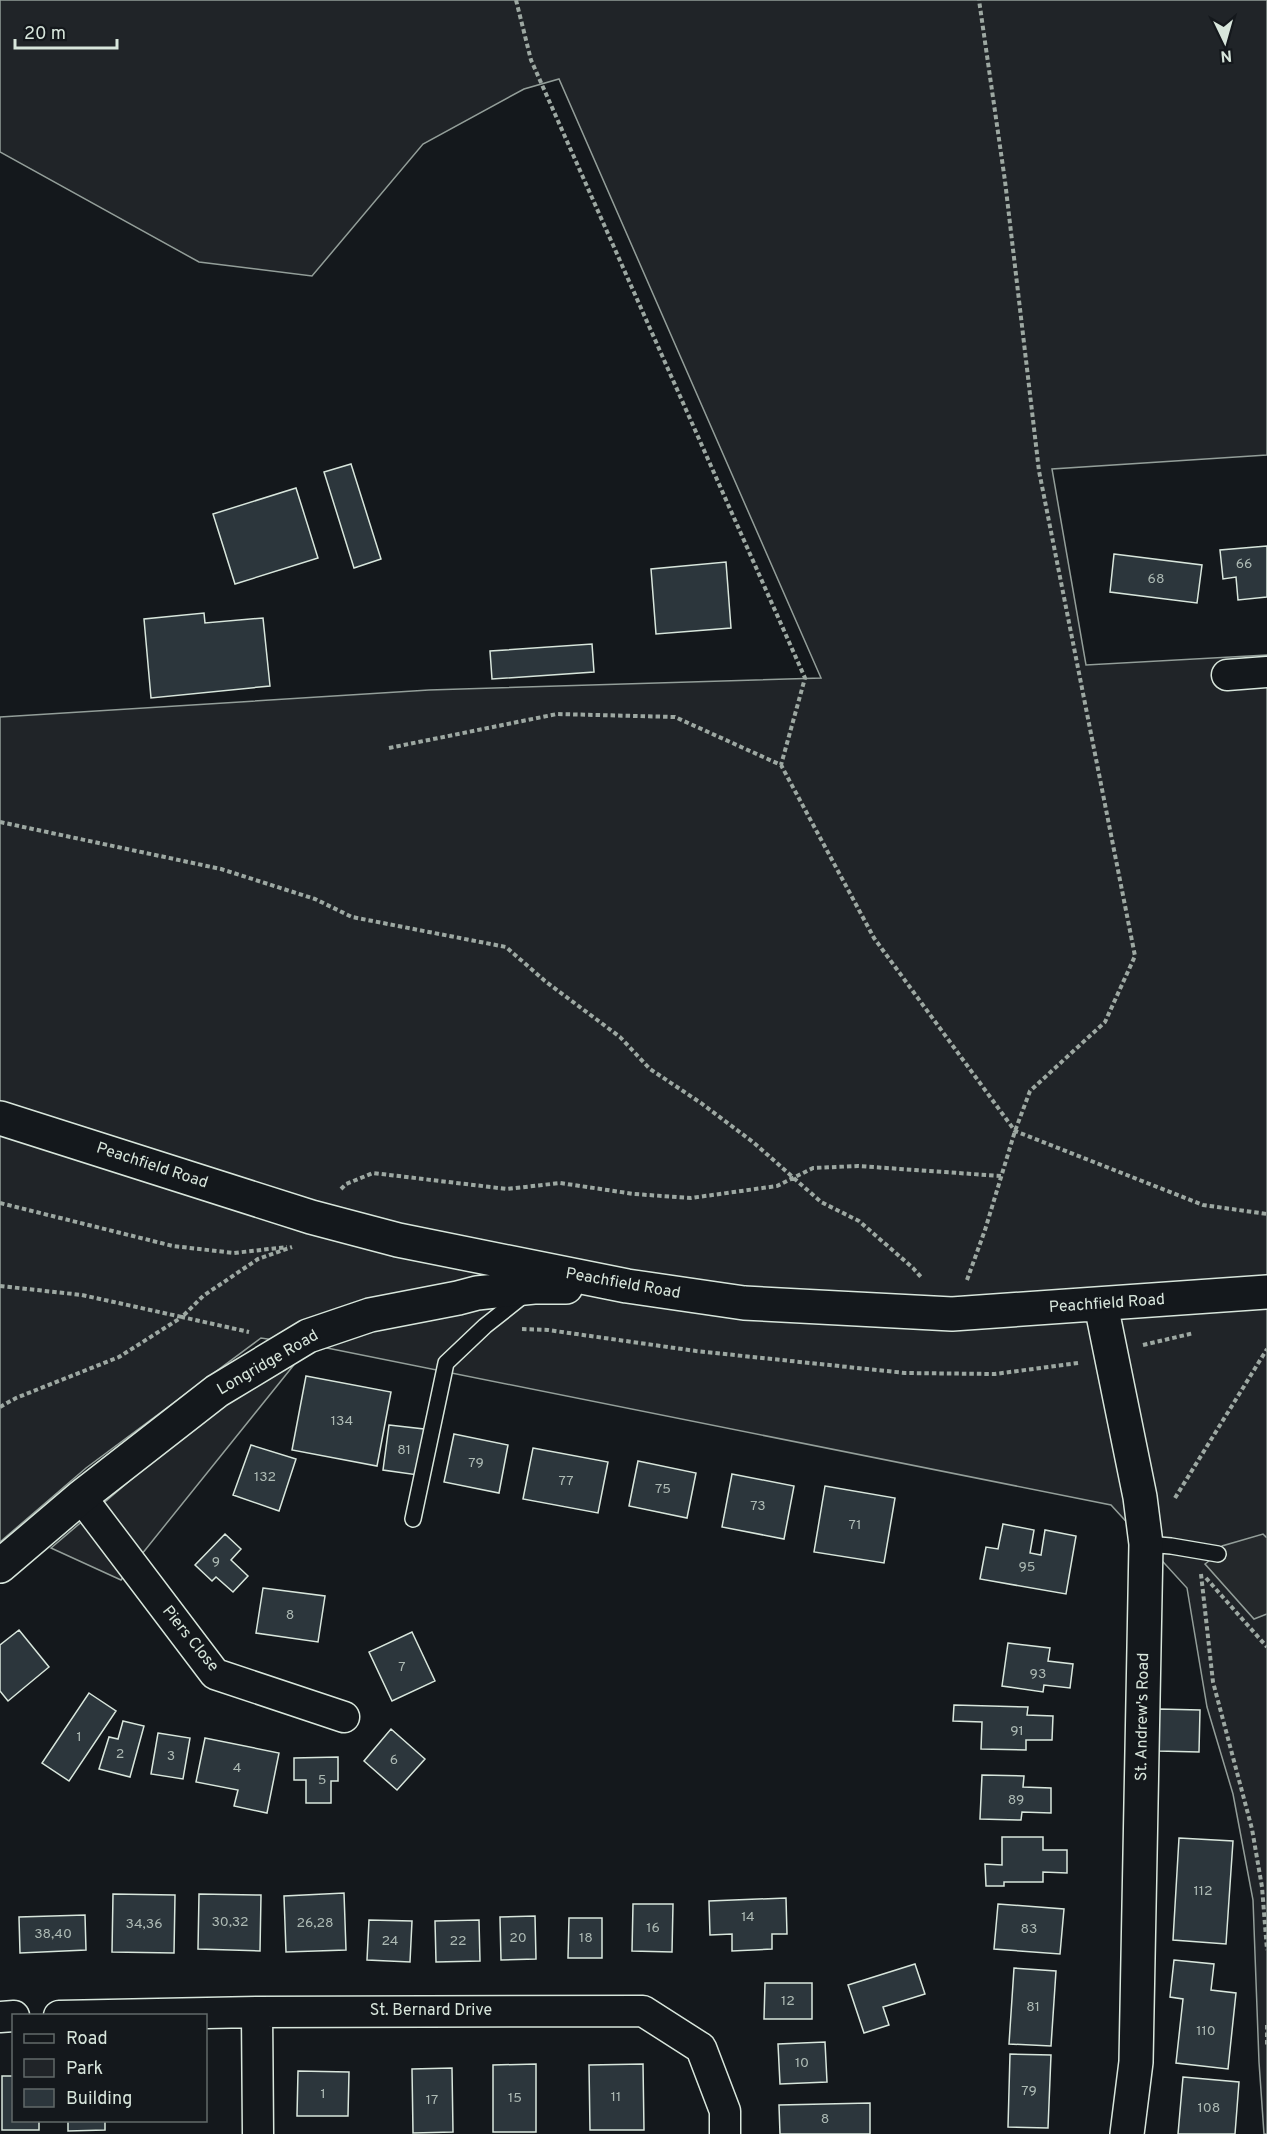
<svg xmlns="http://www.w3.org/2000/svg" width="1267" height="2134" font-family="Overpass,sans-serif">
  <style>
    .green { fill: #202428; stroke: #939e99; stroke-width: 1.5 }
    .parking { fill: #24282b; stroke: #939e99; stroke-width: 1.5 }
    .building { fill: #2c363c; stroke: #d8e6dc; stroke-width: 1.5 }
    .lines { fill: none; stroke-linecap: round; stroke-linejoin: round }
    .service-casing { stroke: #d8e6dc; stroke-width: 18 }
    .minor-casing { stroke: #d8e6dc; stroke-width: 33 }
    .tertiary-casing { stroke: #d8e6dc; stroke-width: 36 }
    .path { stroke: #9da8a2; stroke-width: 4; stroke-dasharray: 4.5 3; stroke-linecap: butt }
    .service { stroke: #14181c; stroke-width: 15 }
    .minor { stroke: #14181c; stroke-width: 30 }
    .tertiary { stroke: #14181c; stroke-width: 33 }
    .labels { text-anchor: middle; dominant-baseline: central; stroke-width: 4.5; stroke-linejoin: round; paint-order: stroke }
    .number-label { font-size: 14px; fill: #adbab4 }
    .street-label { font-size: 16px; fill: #d8e6dc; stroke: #14181c }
  </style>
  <rect width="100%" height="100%" fill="#14181c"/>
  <path class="green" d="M0,0H1267V455L1052,469L1086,665L1267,655V2134H1264L1259,2062L1253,1900L1233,1794L1207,1707L1187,1588L1111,1505L327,1348L261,1338L86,1468L0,1542V717L429,690L821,678L559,79L524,89L423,144L312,276L199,262L0,152Z
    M293,1366L121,1580L51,1548L175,1442L272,1371Z"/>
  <path class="parking" d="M1263,1534L1267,1538V1614L1254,1619L1205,1564L1218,1554L1222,1546Z"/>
  <path class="building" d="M351,464L381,559L354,568L324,472Z
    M296,488L318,558L235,584L213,514Z
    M1267,546V597L1238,600L1236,577L1223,579L1220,550Z
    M1114,554L1202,565L1197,603L1110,592Z
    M726,562L731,628L656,634L651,569Z
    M204,613L205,623L263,618L270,686L151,698L144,619Z
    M592,644L594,672L492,679L490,651Z
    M306,1376L391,1392L377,1466L292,1450Z
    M389,1425L424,1429L418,1475L383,1470Z
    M454,1434L508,1445L499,1493L444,1482Z
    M251,1445L296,1459L279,1511L233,1495Z
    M533,1448L608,1462L598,1513L523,1499Z
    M638,1461L696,1473L687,1518L629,1506Z
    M732,1474L794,1486L784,1539L722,1527Z
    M825,1486L895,1498L884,1563L814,1552Z
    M1003,1524L1034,1530L1030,1553L1041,1555L1045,1530L1076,1536L1066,1594L980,1579L986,1547L998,1549Z
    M225,1534L241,1549L231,1560L248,1576L233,1592L216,1577L212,1581L195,1565Z
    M263,1588L325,1596L318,1642L256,1633Z
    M19,1630L49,1667L8,1701L0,1691V1645Z
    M412,1632L435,1681L392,1701L369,1652Z
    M1008,1643L1050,1648L1048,1661L1073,1664L1070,1688L1044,1685L1043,1692L1002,1686Z
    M89,1693L116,1711L69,1781L42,1763Z
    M954,1705L1028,1707L1027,1715L1053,1716L1052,1740H1026V1750L981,1749L982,1722L953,1721Z
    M1159,1709L1200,1710L1199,1752L1158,1751Z
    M123,1721L144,1726L130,1777L99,1769L109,1737L118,1739Z
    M391,1729L425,1759L397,1790L364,1761Z
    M158,1733L190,1738L183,1779L151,1774Z
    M205,1738L279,1753L267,1813L234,1806L238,1790L196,1782Z
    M338,1757V1781H331V1803H306V1780H294V1758Z
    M982,1775L1024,1776L1023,1787L1051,1788V1813L1022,1812L1021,1820L980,1819Z
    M1002,1837H1043V1850H1067V1873L1043,1872V1882H1004V1886H986L985,1864L1002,1865Z
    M1179,1838L1233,1841L1226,1944L1173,1940Z
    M344,1893L346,1950L286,1952L284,1896Z
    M113,1894L175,1895L174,1953L112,1952Z
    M199,1894L261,1895L260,1951L198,1949Z
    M786,1898L787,1934H772V1949L732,1951V1934L710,1935L709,1901Z
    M633,1904H673L672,1952L632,1951Z
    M998,1904L1064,1909L1060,1954L994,1949Z
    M85,1915L86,1950L20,1953L19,1917Z
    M535,1916L536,1959L501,1960L500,1917Z
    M569,1918H602V1958H568Z
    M369,1920L412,1921L410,1962L367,1960Z
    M479,1920L480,1961L436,1962L435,1921Z
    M1174,1960L1214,1964L1211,1990L1236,1993L1228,2069L1176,2063L1183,1999L1170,1997Z
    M915,1964L925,1994L883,2007L889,2025L864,2033L848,1985Z
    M1014,1968L1056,1971L1051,2046L1009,2044Z
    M765,1983H812V2019H764Z
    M825,2042L827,2082L780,2084L778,2044Z
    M1010,2054L1051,2055L1048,2128L1008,2127Z
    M536,2064V2132H493V2065Z
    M643,2064L644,2130H590L589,2065Z
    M452,2068L453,2132L413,2133L412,2069Z
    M298,2071L349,2072L348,2116H297Z
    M2,2076H14V2120H39V2130H2Z
    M1183,2077L1239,2082L1235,2134H1178Z
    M870,2103V2134H780L779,2105Z
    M68,2120H105V2130L68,2131Z"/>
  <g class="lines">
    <defs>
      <path id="service" d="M413,1519L446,1363L485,1326L524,1295
        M1146,1544L1171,1546L1218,1554"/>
      <path id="minor" d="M1227,675L1267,672
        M81,1497L215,1674L344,1717
        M257,2012L258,2134
        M59,2016L257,2012L643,2011L701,2048L725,2111V2134
        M0,2017L14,2016"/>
      <path id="tertiary" d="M0,1118L311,1217L398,1240L627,1286L744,1303L952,1314L1267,1292
        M1101,1305L1140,1497L1146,1544L1136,2062L1127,2134
        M0,1566L81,1497L217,1391L308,1336L370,1315L458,1298L477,1293L534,1287H566"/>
    </defs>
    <use href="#service" class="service-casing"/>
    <use href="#minor" class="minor-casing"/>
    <use href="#tertiary" class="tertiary-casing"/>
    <path class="path" d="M516,0L531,60L805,678L781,765
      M389,748L557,714L675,717L781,765L874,938L1015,1131L1203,1205L1267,1214
      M0,822L221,869L315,899L352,917L506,947L545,981L620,1037L650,1069L701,1103L753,1142L821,1202L859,1221L913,1268L921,1277
      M341,1189L346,1184L373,1173L507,1189L560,1183L634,1194L691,1198L777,1186L813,1168L858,1166L1001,1176
      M0,1203L173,1246L234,1253L287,1247
      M967,1280L985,1230L1015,1131L1030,1091L1105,1022L1135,956L1039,471L1005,181L979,0
      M0,1286L82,1295L182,1317L203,1296L258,1259L292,1247
      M522,1329L548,1330L696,1351L905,1373L995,1374L1078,1363
      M1143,1345L1194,1333
      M0,1407L16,1398L119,1357L182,1317L249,1332
      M1175,1498L1267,1349
      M1201,1574L1213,1682L1252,1829L1262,1887L1267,1950
      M1206,1578L1267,1647
      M1267,2025V2046"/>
    <use href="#service" class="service"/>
    <use href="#minor" class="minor"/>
    <use href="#tertiary" class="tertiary"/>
  </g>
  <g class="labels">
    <g class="number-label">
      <text x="1244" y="564">66</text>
      <text x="1156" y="579">68</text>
      <text x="342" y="1421">134</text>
      <text x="404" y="1450">81</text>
      <text x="476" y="1463">79</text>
      <text x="265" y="1477">132</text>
      <text x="566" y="1481">77</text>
      <text x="663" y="1489">75</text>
      <text x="758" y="1506">73</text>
      <text x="855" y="1525">71</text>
      <text x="216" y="1562">9</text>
      <text x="1027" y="1567">95</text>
      <text x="290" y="1615">8</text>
      <text x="402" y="1667">7</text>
      <text x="1038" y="1674">93</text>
      <text x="1017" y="1731">91</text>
      <text x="79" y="1737">1</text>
      <text x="120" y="1754">2</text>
      <text x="171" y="1756">3</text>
      <text x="394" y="1760">6</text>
      <text x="237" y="1768">4</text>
      <text x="322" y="1780">5</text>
      <text x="1016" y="1800">89</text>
      <text x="1203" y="1891">112</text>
      <text x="748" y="1917">14</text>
      <text x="230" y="1922">30,32</text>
      <text x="315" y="1923">26,28</text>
      <text x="144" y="1924">34,36</text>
      <text x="653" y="1928">16</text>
      <text x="1029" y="1929">83</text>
      <text x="53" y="1934">38,40</text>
      <text x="518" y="1938">20</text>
      <text x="586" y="1938">18</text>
      <text x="390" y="1941">24</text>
      <text x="458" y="1941">22</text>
      <text x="788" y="2001">12</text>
      <text x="1033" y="2007">81</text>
      <text x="1206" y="2031">110</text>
      <text x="802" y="2063">10</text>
      <text x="1029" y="2091">79</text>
      <text x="323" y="2094">1</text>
      <text x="616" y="2097">11</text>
      <text x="515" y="2098">15</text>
      <text x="432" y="2100">17</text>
      <text x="1209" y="2108">108</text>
      <text x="825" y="2119">8</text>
    </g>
    <g class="street-label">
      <text transform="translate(152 1166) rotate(18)">Peachfield Road</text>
      <text transform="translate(623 1284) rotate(10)">Peachfield Road</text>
      <text transform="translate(1107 1304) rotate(-4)">Peachfield Road</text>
      <text transform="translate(268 1363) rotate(-30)">Longridge Road</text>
      <text transform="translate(190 1639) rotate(51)">Piers Close</text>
      <text transform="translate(1143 1717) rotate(-89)">St. Andrew's Road</text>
      <text x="431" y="2011">St. Bernard Drive</text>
    </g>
  </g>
  <rect x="12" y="2014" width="195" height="108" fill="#14181c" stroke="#626a69" stroke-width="1.5"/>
  <rect x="24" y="2034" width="30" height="9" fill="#14181c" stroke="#626a69" stroke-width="1.5"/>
  <text x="66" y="2044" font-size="18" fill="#d8e6dc">Road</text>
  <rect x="24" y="2059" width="30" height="18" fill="#202428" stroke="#626a69" stroke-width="1.5"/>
  <text x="66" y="2074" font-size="18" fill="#d8e6dc">Park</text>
  <rect x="24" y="2089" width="30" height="18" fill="#2c363c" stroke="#626a69" stroke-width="1.5"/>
  <text x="66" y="2104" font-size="18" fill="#d8e6dc">Building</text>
  <g transform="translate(1225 42) rotate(175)" stroke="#14181c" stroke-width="4.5" paint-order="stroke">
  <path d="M0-4.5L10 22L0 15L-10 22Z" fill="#d8e6dc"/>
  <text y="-9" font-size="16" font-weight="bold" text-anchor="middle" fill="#d8e6dc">N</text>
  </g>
  <path d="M15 39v9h102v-9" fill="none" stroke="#d8e6dc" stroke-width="3"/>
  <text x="24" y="39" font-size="18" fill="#d8e6dc" stroke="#14181c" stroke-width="4.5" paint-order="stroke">20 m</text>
</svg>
